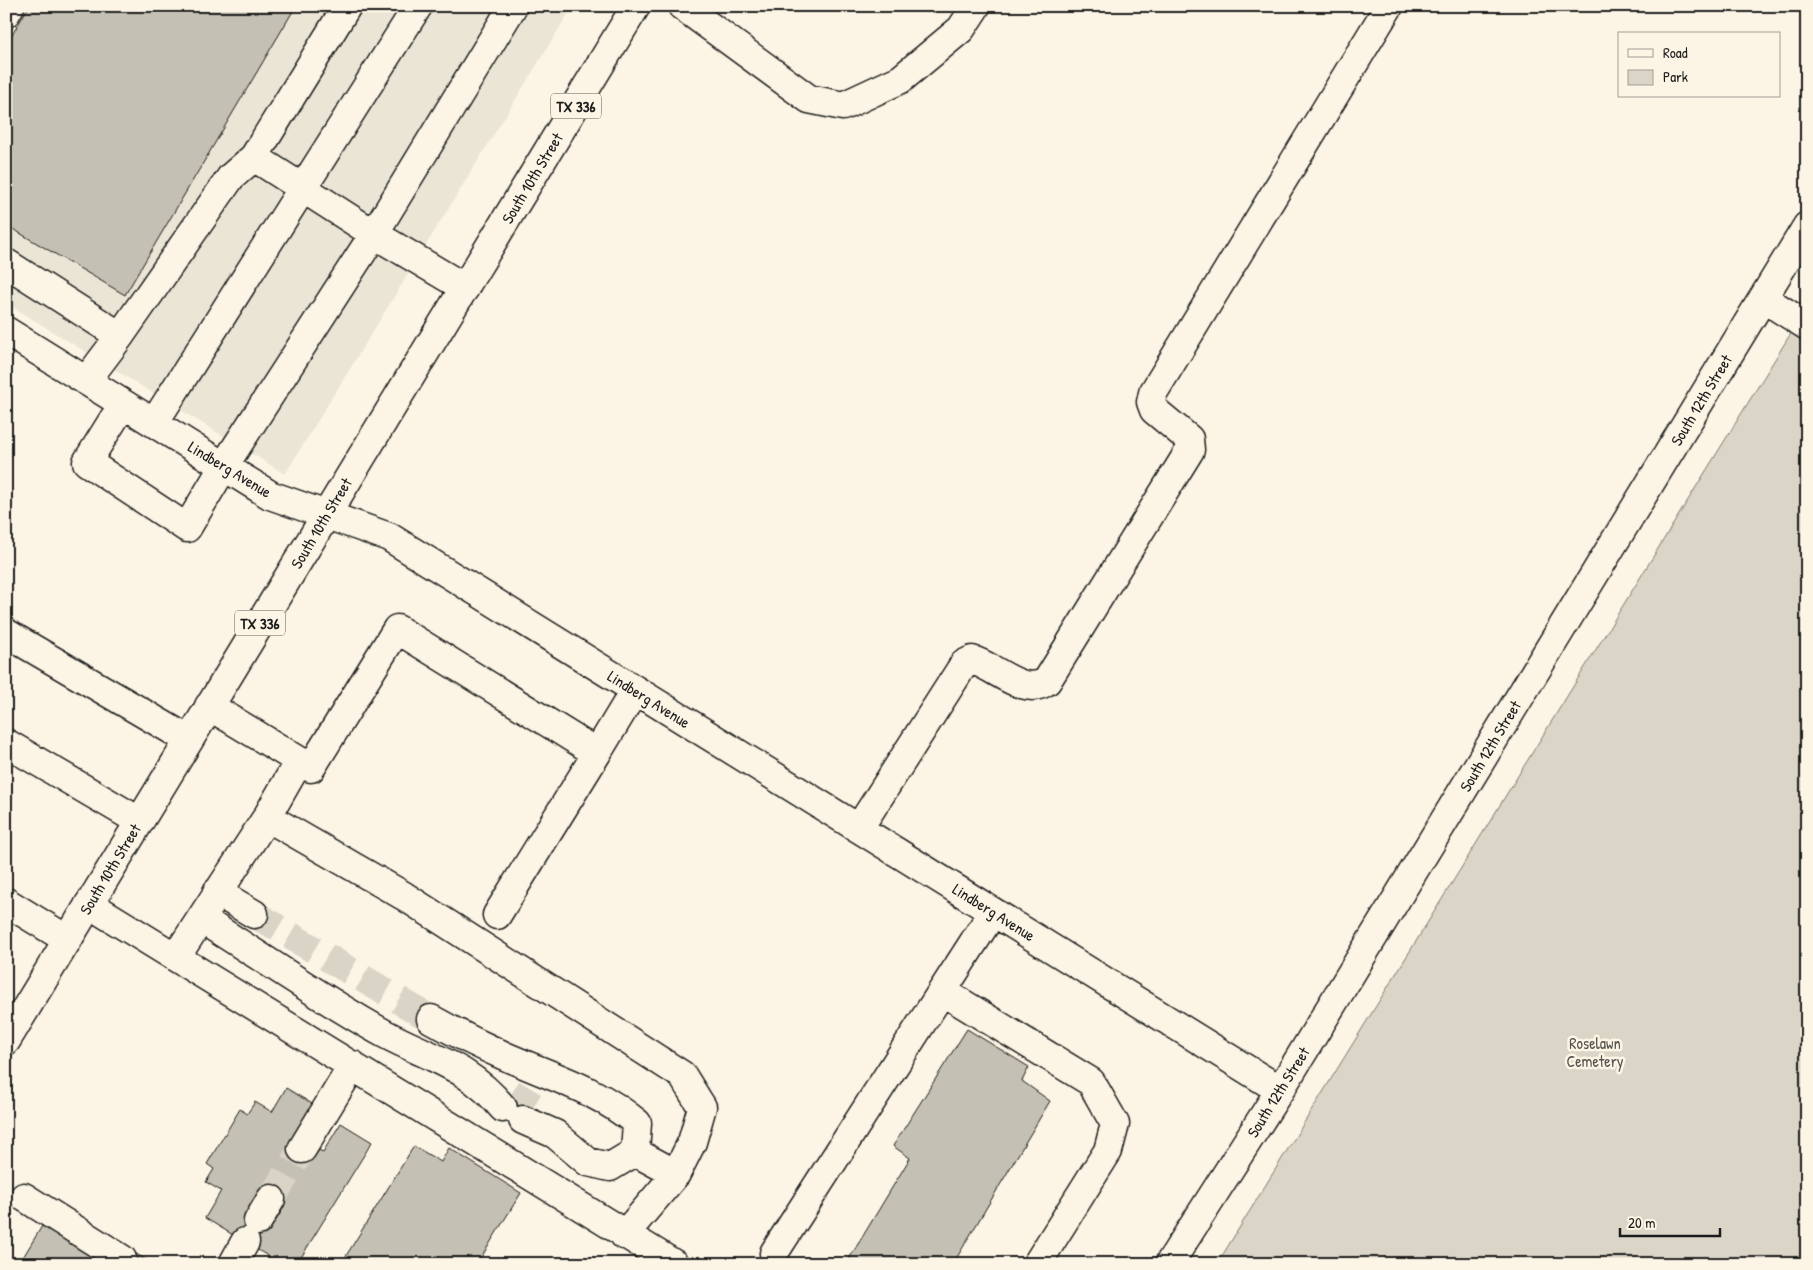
<svg xmlns="http://www.w3.org/2000/svg" width="1813" height="1270" font-family="'Patrick Hand',sans-serif">
  <style>
    .built { fill: #ebe5d6 }
    .green { fill: #dbd5c8; stroke: #7c7872 }
    .building { fill: #c4c0b3; stroke: #1c1c1c; fill-rule: evenodd }
    .lines { fill: none; stroke-linecap: round; stroke-linejoin: round }
    .minor-tunnel { stroke: #dad4c7; stroke-width: 28; stroke-dasharray: 28 14; stroke-linecap: butt }
    .minor-casing { stroke: #1c1c1c; stroke-width: 31 }
    .major-casing { stroke: #1c1c1c; stroke-width: 31 }
    .minor { stroke: #fcf5e5; stroke-width: 28 }
    .major { stroke: #fcf5e5; stroke-width: 28 }
    .labels { text-anchor: middle; dominant-baseline: central; stroke-width: 5; stroke-linejoin: round; paint-order: stroke }
    .shield { fill: #fcf5e5; stroke: #5f5d58; stroke-width: 1 }
    .shield-label { font-size: 15px; font-weight: bold; fill: #1c1c1c }
    .street-label { font-size: 16px; fill: #1c1c1c; stroke: #fcf5e5 }
    .park-label { font-size: 16px; fill: #555450; stroke: #fcf5e5 }
  </style>
  <rect width="100%" height="100%" fill="#fcf5e5"/>
  <filter id="ink" filterUnits="userSpaceOnUse"><feTurbulence type="fractalNoise" baseFrequency=".02" numOctaves="2"/><feDisplacementMap in="SourceGraphic" scale="10" xChannelSelector="R" yChannelSelector="G"/><feConvolveMatrix kernelMatrix="1 2 1 2 8 2 1 2 1" color-interpolation-filters="sRGB"/></filter>
  <g filter="url(#ink)">
    <path class="built" d="M36,6H573L285,474L6,303V54Z"/>
    <path class="green" d="M1804,312L1807,313V1264H1217Z"/>
    <path class="building" d="M29,6H296L125,295L6,225V45Z
      M967,1029L1029,1067L1022,1081L1050,1101L953,1264H846L910,1158L893,1146Z
      M286,1088L314,1105L291,1142L314,1157L319,1150L323,1152L341,1123L372,1142L297,1264H281L205,1218L221,1191L206,1182L214,1169L207,1164L240,1109L247,1114L255,1102L272,1112ZM261,1192L284,1207L271,1228L247,1214Z
      M414,1146L441,1162L449,1148L521,1193L477,1264H341Z
      M51,1223L106,1264H19L42,1226Z
      M128,1249L153,1264H119Z"/>
    <g class="lines">
      <path class="minor-tunnel" d="M254,914L431,1019
        M512,1093L534,1106
        M271,1199L302,1149"/>
      <defs>
        <path id="minor" d="M682,6L809,99L843,106L901,79L961,29L976,6
          M6,13L10,6
          M254,157L374,234L465,288
          M6,263L120,336
          M1763,298L1807,326
          M6,331L270,495L389,537L1280,1090
          M86,381L120,336L231,177L254,157L347,6
          M123,404L87,462L187,528L224,466L374,234L513,6
          M154,423L418,6
          M6,633L189,740
          M209,706L311,768L397,629L597,753L497,915
          M6,743L139,821
          M597,753L635,690
          M267,817L299,761
          M859,828L964,664L972,660C995,666 1024,698 1047,681L1190,450L1189,439L1154,410L1151,402L1153,393L1389,6
          M217,892L254,914
          M6,902L68,940
          M89,904L674,1264
          M201,919C261,956 323,1000 385,1034C430,1058 469,1066 503,1108
          M176,957L267,817L404,896L682,1075L702,1107L692,1142L676,1174L624,1235
          M942,991L1091,1082L1115,1124L1108,1151L1037,1264
          M431,1019C456,1033 482,1046 507,1057C555,1078 596,1089 637,1123L635,1152
          M523,1120L555,1134L588,1162L610,1167L635,1152
          M302,1149L353,1065
          M635,1152L676,1174
          M24,1197L122,1259
          M258,1221L271,1199
          M774,1253L993,912
          M233,1264L245,1242
          M1169,1264L1280,1090L1807,226"/>
        <path id="major" d="M6,1041L636,6"/>
      </defs>
      <use href="#minor" class="minor-casing"/>
      <use href="#major" class="major-casing"/>
      <use href="#minor" class="minor"/>
      <use href="#major" class="major"/>
    </g>
  </g>
  <g class="labels">
    <g class="shield">
      <rect x="551" y="93.5" width="50" height="25" rx="4"/>
      <rect x="235" y="610.5" width="50" height="25" rx="4"/>
    </g>
    <g class="shield-label">
      <text x="576" y="106">TX 336</text>
      <text x="260" y="623">TX 336</text>
    </g>
    <g class="street-label">
      <text transform="translate(532 178) rotate(-59)">South 10th Street</text>
      <text transform="translate(1701 400) rotate(-59)">South 12th Street</text>
      <text transform="translate(230 469) rotate(31)">Lindberg Avenue</text>
      <text transform="translate(321 523) rotate(-59)">South 10th Street</text>
      <text transform="translate(649 699) rotate(32)">Lindberg Avenue</text>
      <text transform="translate(1490 746) rotate(-59)">South 12th Street</text>
      <text transform="translate(110 869) rotate(-59)">South 10th Street</text>
      <text transform="translate(994 912) rotate(32)">Lindberg Avenue</text>
      <text transform="translate(1278 1092) rotate(-58)">South 12th Street</text>
    </g>
    <g class="park-label">
      <text x="1595" y="1043">Roselawn<tspan x="1595" dy="18">Cemetery</tspan></text>
    </g>
  </g>
  <rect width="1813" height="1270" fill="none" stroke="#fcf5e5" stroke-width="25"/>
  <rect x="12" y="12" width="1788" height="1245" fill="none" stroke="#1c1c1c" stroke-width="2" filter="url(#ink)"/>
  <rect x="1618" y="32" width="162" height="65" fill="#fcf5e5" stroke="#a29e95"/>
  <rect x="1628" y="49" width="25" height="8" fill="#fcf5e5" stroke="#a29e95"/>
  <text x="1663" y="58" font-size="15" fill="#1c1c1c">Road</text>
  <rect x="1628" y="70" width="25" height="15" fill="#dbd5c8" stroke="#a29e95"/>
  <text x="1663" y="82" font-size="15" fill="#1c1c1c">Park</text>
  <path d="M1620 1228v8h100v-8" fill="none" stroke="#1c1c1c" stroke-width="2.5"/>
  <text x="1628" y="1228" font-size="15" fill="#1c1c1c" stroke="#fcf5e5" stroke-width="4" paint-order="stroke">20 m</text>
</svg>
